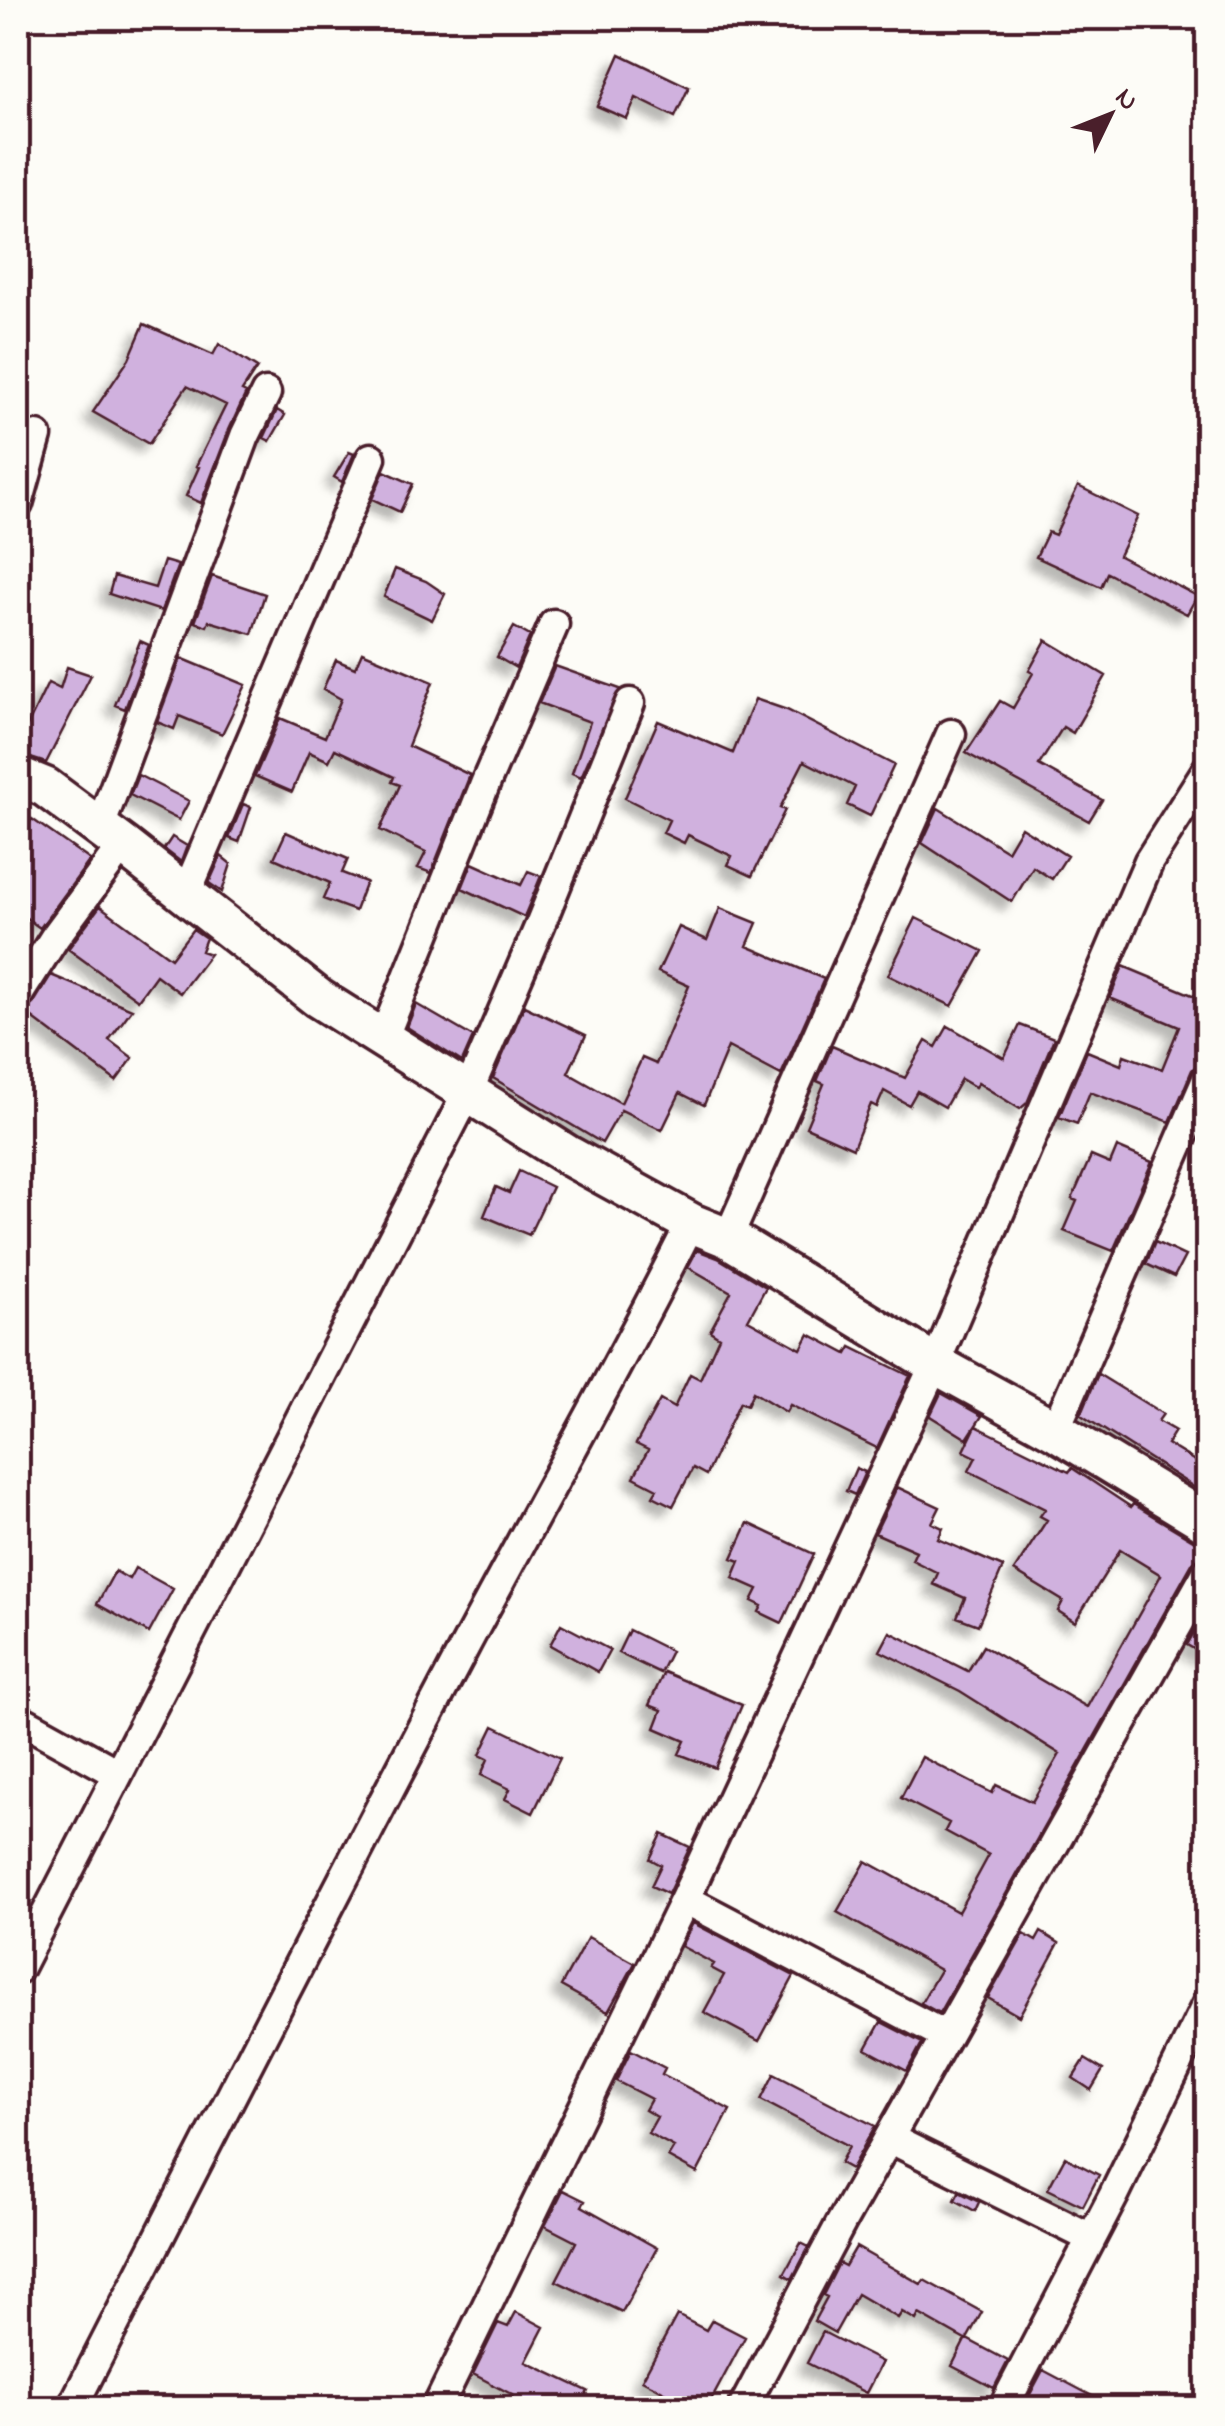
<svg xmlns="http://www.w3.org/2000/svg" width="1225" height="2426" font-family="'Indie Flower',sans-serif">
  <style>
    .building { fill: #d0b1de; stroke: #4a1f2b; stroke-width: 2.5; filter: url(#shadow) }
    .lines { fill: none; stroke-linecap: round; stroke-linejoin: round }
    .street-casing { stroke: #4a1f2b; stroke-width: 35 }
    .secondary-casing { stroke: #4a1f2b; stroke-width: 45 }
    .street { stroke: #fdfcf7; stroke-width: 28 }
    .secondary { stroke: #fdfcf7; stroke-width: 38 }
  </style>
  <defs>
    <filter id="shadow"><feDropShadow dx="-9" dy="9" stdDeviation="5" flood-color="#0004"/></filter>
  </defs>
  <rect width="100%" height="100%" fill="#fdfcf7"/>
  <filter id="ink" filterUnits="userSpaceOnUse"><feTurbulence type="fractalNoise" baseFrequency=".01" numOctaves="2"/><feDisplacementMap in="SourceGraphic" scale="20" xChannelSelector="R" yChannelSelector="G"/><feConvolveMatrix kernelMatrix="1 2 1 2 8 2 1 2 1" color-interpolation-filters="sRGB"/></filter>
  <g filter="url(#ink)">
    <path class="building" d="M620,54L689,87L675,117L636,98L627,119L597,106Z
      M144,324L213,355L219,344L257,368L242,391L246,393L229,430L201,503L186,496L199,467L196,466L226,405L187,386L149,444L93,412L129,359Z
      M277,410L285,415L270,441L264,438Z
      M349,452L354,454L342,482L334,477Z
      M384,471L413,484L400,512L372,499Z
      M1078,486L1138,516L1119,556L1197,596L1187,614L1107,573L1101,587L1036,557L1048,532L1055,535Z
      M164,561L178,565L161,611L109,594L114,576L155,588Z
      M395,569L426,581L445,594L432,620L384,597Z
      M212,576L265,594L252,634L209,621L207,626L195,622Z
      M514,627L530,636L516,668L497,657Z
      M1046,640L1106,676L1073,733L1063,727L1039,765L1102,800L1089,821L966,753L1000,701L1013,708L1033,673L1029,671Z
      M140,641L149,645L125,709L115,705Z
      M362,652L433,682L408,746L470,775L431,873L418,868L426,852L380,830L400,785L392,782L394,777L335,749L329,761L309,752L292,792L255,776L280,718L325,737L341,699L323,689L336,660L355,668Z
      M181,658L246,685L222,734L179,716L174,729L157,722Z
      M555,666L620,689L581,777L572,773L590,722L539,703Z
      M67,667L91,675L46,763L18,754V745L48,683L60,689Z
      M755,699L787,710L894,765L870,816L847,805L855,787L804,761L780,808L785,810L752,876L728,865L732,856L688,835L684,843L663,833L669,820L625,798L658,721L733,753Z
      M138,775L189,801L179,820L130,795Z
      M243,804L251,807L239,842L229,838Z
      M938,808L1007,851L1021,827L1067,856L1052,879L1033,867L1012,902L922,843Z
      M32,819L90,860L40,928L18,912V839Z
      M286,832L348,859L342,873L366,882L355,911L323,899L330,883L274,858Z
      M172,837L187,846L181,862L164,849Z
      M221,856L231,864L222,892L209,883Z
      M472,863L521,885L528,871L541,876L524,917L462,888Z
      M100,906L171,958L193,929L206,938L201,951L210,954L180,993L156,975L138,1000L68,949Z
      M720,908L757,923L747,946L824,979L781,1075L728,1047L704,1105L680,1093L662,1130L621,1110L602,1143L493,1078L524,1006L586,1035L568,1073L621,1103L642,1058L656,1064L689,986L658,972L679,927L707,940Z
      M916,918L983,951L952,1006L888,975Z
      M1123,966L1202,999L1195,1014L1208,1019V1054L1192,1070L1170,1122L1090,1092L1077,1124L1059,1117L1087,1051L1121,1065L1124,1055L1162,1069L1179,1027L1110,998Z
      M51,975L132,1009L109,1040L133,1058L116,1081L23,1011L33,1004Z
      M416,1004L473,1037L462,1062L407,1027Z
      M1020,1025L1054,1038L1027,1103L1020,1109L978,1083L975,1087L961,1079L945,1107L917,1091L909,1105L884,1091L877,1107L871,1104L853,1148L806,1127L824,1084L817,1081L832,1046L905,1078L926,1041L936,1047L948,1026L1004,1058Z
      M1117,1147L1152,1162L1113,1251L1064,1231L1077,1201L1072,1199L1091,1156L1110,1164Z
      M519,1171L552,1187L529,1235L484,1216L496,1187L509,1193Z
      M1155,1242L1185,1256L1174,1277L1146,1264Z
      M697,1250L718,1258L766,1287L748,1320L801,1349L809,1334L847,1354L851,1347L910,1376L877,1448L790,1405L786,1412L753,1392L747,1405L740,1402L706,1475L693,1468L673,1506L653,1496L657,1489L634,1477L648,1450L636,1444L660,1400L674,1408L690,1374L700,1379L719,1337L710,1331L731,1292L688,1267Z
      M1098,1374L1163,1414L1158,1421L1175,1431L1167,1444L1208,1469V1496L1081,1415Z
      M941,1393L982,1416L967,1439L930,1416Z
      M976,1426L1069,1472L1072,1468L1131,1507L1133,1504L1208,1549V1554L1193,1562L939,2013L921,2003L940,1970L837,1912L866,1861L958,1912L989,1855L945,1831L949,1823L901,1798L922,1757L992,1793L996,1785L1032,1802L1060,1754L960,1691L880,1651L890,1632L968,1671L983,1646L1087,1707L1161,1575L1120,1550L1075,1622L1058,1611L1063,1601L1014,1571L1047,1520L1040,1516L1045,1509L969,1471L976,1457L964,1451Z
      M856,1468L865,1472L855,1495L846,1491Z
      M897,1487L940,1507L932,1523L943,1528L938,1539L1003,1567L978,1625L957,1617L965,1598L933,1584L938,1573L912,1560L916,1551L875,1533Z
      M748,1523L814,1554L782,1623L759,1612L762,1606L752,1601L758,1589L733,1578L740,1561L732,1558Z
      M135,1568L173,1589L149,1633L97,1604L115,1571L129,1579Z
      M1208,1608V1657L1187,1645Z
      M561,1624L610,1650L598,1672L550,1645Z
      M629,1630L671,1651L660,1673L618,1653Z
      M664,1672L742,1705L715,1768L679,1754L685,1741L655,1728L662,1710L649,1705Z
      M494,1726L560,1758L533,1813L505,1799L510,1789L481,1775L488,1759L480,1755Z
      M662,1834L690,1847L668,1894L651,1886L661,1865L650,1859Z
      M693,1923L794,1976L759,2041L704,2012L724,1975L711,1968L714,1964L681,1946Z
      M1041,1932L1059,1943L1019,2016L988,1998L1024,1934L1036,1941Z
      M588,1937L635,1963L608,2012L561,1986Z
      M881,2022L922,2043L907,2071L866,2049Z
      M631,2050L665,2068L662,2074L730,2110L697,2173L668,2157L674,2147L648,2133L657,2117L645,2110L651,2099L616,2081Z
      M1085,2059L1103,2070L1091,2090L1073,2078Z
      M774,2074L875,2126L851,2169L840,2163L849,2146L761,2100Z
      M1065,2157L1099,2175L1083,2206L1048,2189Z
      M563,2190L585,2201L582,2206L657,2248L622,2312L556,2281L576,2242L545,2226Z
      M959,2192L979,2202L975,2211L955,2200Z
      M801,2243L809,2247L792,2279L784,2274Z
      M856,2247L921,2284L924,2280L982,2312L967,2339L1008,2361L994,2388L952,2366L965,2340L919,2314L916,2320L902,2312L898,2318L857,2294L835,2333L814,2321L827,2297L823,2295L839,2263L845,2266Z
      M516,2312L544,2327L526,2362L588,2391L580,2408H507L513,2395L473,2374L498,2323L508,2327Z
      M677,2315L706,2330L712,2320L745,2337L707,2408H695L642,2380Z
      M823,2332L882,2362L866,2393L807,2363Z
      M1043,2370L1115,2408H1034L1025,2404Z"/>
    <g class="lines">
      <defs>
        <path id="street" d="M18,504L37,436
          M100,827L245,436L266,393
          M185,896L371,458
          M18,995L55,937L123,845
          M383,1039L486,782L554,624
          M728,1238L951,734
          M1055,1430L1208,1077
          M18,1718L117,1773
          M685,1899L946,2036
          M18,1969L468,1092L540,925L630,703
          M889,2138L1091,2238
          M72,2408C201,2155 330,1901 463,1650C539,1507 619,1367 691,1223
          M437,2408L685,1899L935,1364L1149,861L1208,768
          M743,2408L841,2223L1208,1571
          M1003,2408L1114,2195L1208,2002"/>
        <path id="secondary" d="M18,776L45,787L123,845L318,998L569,1156L691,1223L728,1238L935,1364L1055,1430L1208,1523"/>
      </defs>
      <use href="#street" class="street-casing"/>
      <use href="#secondary" class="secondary-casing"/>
      <use href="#street" class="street"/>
      <use href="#secondary" class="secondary"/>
    </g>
  </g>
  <rect width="1225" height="2426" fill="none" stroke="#fdfcf7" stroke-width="60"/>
  <rect x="30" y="30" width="1165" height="2366" fill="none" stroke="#4a1f2b" stroke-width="4" filter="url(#ink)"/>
  <g transform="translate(1110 115) rotate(47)" stroke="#fdfcf7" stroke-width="8" paint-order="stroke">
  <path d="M0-8L18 38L0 25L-18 38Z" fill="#4a1f2b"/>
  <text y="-15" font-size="28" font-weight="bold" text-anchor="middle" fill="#4a1f2b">N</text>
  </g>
</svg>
